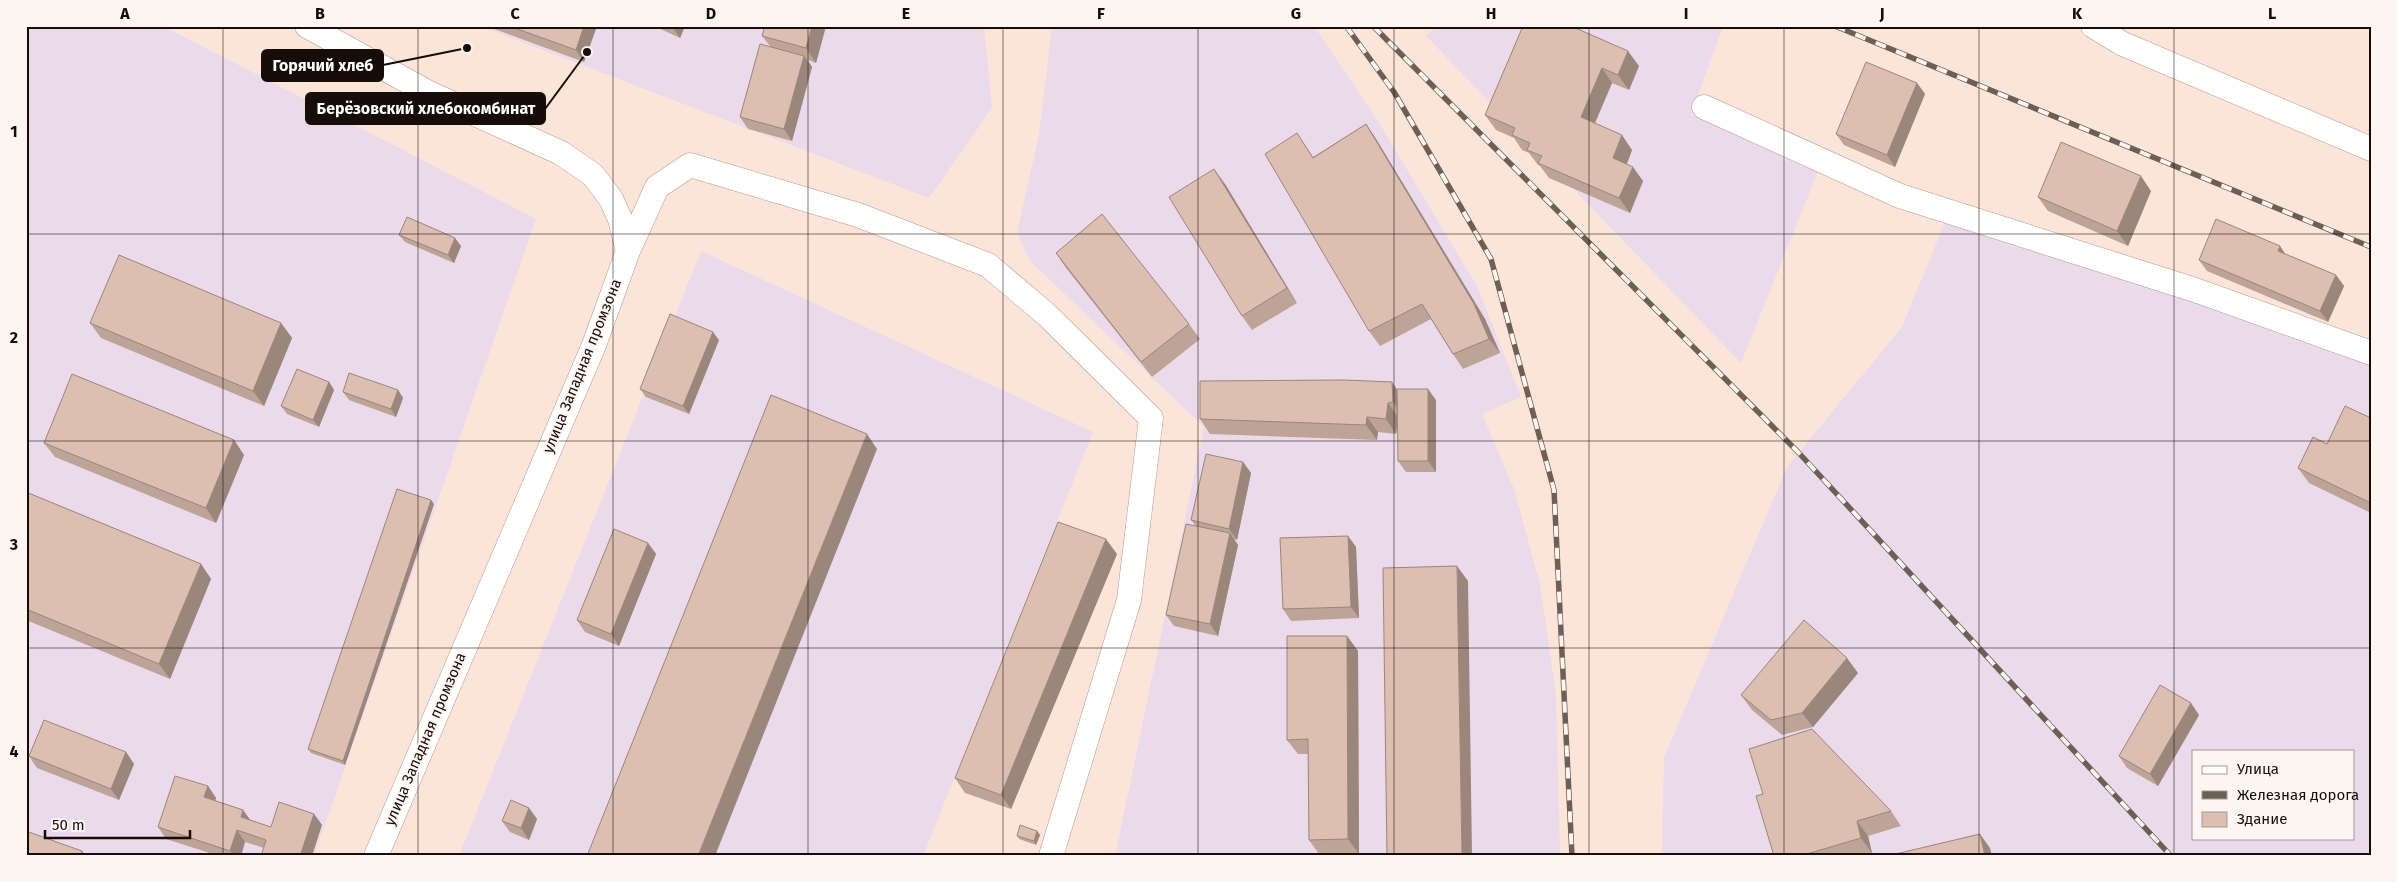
<svg xmlns="http://www.w3.org/2000/svg" width="2397" height="882" font-family="'Fira Sans',sans-serif">
  <style>
    .industrial { fill: #eadaec; fill-rule: evenodd }
    .lines { fill: none; stroke-linecap: round; stroke-linejoin: round }
    .minor-casing { stroke: #b5998b; stroke-width: 25 }
    .minor { stroke: #fff; stroke-width: 24 }
    .rail-casing { stroke: #6d5e56; stroke-width: 5.5 }
    .rail { stroke: #fcf6f3; stroke-width: 4; stroke-dasharray: 11; stroke-linecap: butt }
    .wall { fill: #bda497 }
    .shaded-wall { fill: #9a867b }
    .building { fill: #dcbfb0; stroke: #9a867b }
    .grid { fill: none; stroke: #170d08; stroke-width: 1; stroke-opacity: 0.55 }
    .labels { text-anchor: middle; dominant-baseline: central; stroke-width: 4; stroke-linejoin: round; paint-order: stroke }
    .street-label { font-size: 15px; fill: #170d08; stroke: #fcf6f3 }
    .leader { fill: none; stroke: #170d08; stroke-width: 2 }
    .callout-dot { fill: #170d08; stroke: #fcf6f3; stroke-width: 2 }
    .callout { fill: #170d08; stroke: #170d08; stroke-width: 2 }
    .callout-label { font-size: 16px; text-anchor: middle; font-weight: bold; fill: #fff }
    .neatline { fill: none; stroke: #170d08; stroke-width: 2 }
    .grid-label { font-size: 16px; text-anchor: middle; font-weight: bold; fill: #170d08 }
  </style>
  <rect width="100%" height="100%" fill="#fce5d8"/>
  <path class="industrial" d="M26,26H163L536,219L314,856H26Z
    M480,26H984L992,108L929,198Z
    M1052,26H1314L1378,121L1477,286L1521,397L1482,414L1514,489L1540,584L1556,695L1560,856H1126L1116,852L1204,427L1029,260L1017,232L1039,135Z
    M1436,26H1723L1691,115L1821,164L1741,363L1426,36Z
    M1948,215L2371,361V856H1662L1664,758L1787,467L1902,327ZM2193,751H2353V838H2193Z
    M701,251L1093,432L923,856H459Z"/>
  <g class="lines">
    <defs>
      <path id="minor" d="M307,26L429,93L561,153L593,175L611,199L620,219L628,251L594,345L376,856
        M2093,26L2123,44L2371,149
        M1704,107L1900,196L2195,290L2371,353
        M628,251L657,187L690,165L858,215L988,265L1047,315L1151,418L1129,600L1051,856"/>
    </defs>
    <use href="#minor" class="minor-casing"/>
    <use href="#minor" class="minor"/>
    <defs>
      <path id="rail" d="M1346,26L1394,92L1491,259L1554,490L1572,856
        M1373,26L1798,452L2171,856
        M1835,26L2371,247"/>
    </defs>
    <use href="#rail" class="rail-casing"/>
    <use href="#rail" class="rail"/>
  </g>
  <path class="wall" d="M486,26H597L584,62Z
    M654,26H685L680,38Z
    M765,26H826L816,63L808,60L812,67L792,141L748,129L740,117L770,46L762,36Z
    M1523,26L1639,66L1629,90L1612,83L1595,123L1632,150L1627,164L1643,181L1630,213L1549,178L1540,166L1538,165L1529,153L1522,150L1514,138L1496,130L1485,115Z
    M1917,83L1925,94L1895,167L1844,145L1836,134Z
    M1366,124L1376,139L1485,319L1500,353L1463,369L1453,354L1431,319L1380,346L1369,331L1297,133L1313,157Z
    M1225,184L1297,303L1252,330L1242,316Z
    M2151,191L2128,246L2048,211L2038,197Z
    M399,235L461,246L454,263L405,242Z
    M1056,253L1189,324L1200,339L1152,377L1066,268Z
    M2199,260L2336,275L2344,286L2328,322L2207,271Z
    M90,323H281L292,338L264,406L101,338Z
    M719,340L689,414L646,397L640,389Z
    M329,382L334,390L319,427L287,414L281,406Z
    M398,390L403,398L396,417L349,400L343,392Z
    M1397,391L1436,400V472H1406L1398,461V424L1396,434L1378,432L1377,440L1210,434L1200,419Z
    M2371,418V513L2309,483L2298,468L2327,444Z
    M234,440L244,455L216,523L55,457L44,443Z
    M1243,462L1251,473L1237,540L1234,539L1238,545L1218,636L1174,626L1166,615L1195,525L1191,520Z
    M26,492L201,564L211,579L170,679L26,620Z
    M434,504L345,765L311,753L308,749Z
    M1348,536L1356,547L1359,618L1291,621L1283,609Z
    M648,543L656,554L619,646L585,632L577,620Z
    M1117,554L1011,809L965,793L955,778Z
    M1347,636L1358,651L1359,854H1319L1309,840L1308,754H1298L1287,740Z
    M1858,673L1813,727L1782,735L1752,710L1741,695Z
    M2199,715L2158,786L2127,768L2119,756Z
    M126,752L134,764L119,800L37,768L29,756Z
    M208,786L216,798L215,801L243,810L250,820L271,827L314,814L322,825L264,848L245,842L241,856H219L166,839L158,827Z
    M1763,794L1891,811L1901,826L1868,836L1872,853L1863,856H1774Z
    M529,808L537,819L529,840L510,832L502,821Z
    M1037,831L1040,835L1036,845L1019,839L1017,836Z"/>
  <path class="shaded-wall" d="M584,26H597L584,62L576,50Z
    M672,26H685L680,38Z
    M812,26H826L816,63L806,48Z
    M1628,51L1639,66L1629,90L1618,75Z
    M804,56L812,67L792,141L784,129Z
    M1602,68L1612,83L1591,132L1581,117Z
    M1917,83L1925,94L1895,167L1887,155Z
    M1366,124L1376,139L1485,319L1500,353L1489,339Z
    M1622,135L1632,150L1623,173L1613,158Z
    M1633,167L1643,181L1630,213L1619,198Z
    M1214,169L1225,184L1297,303L1287,288Z
    M2141,176L2151,191L2128,246L2117,231Z
    M455,238L461,246L454,263L448,255Z
    M2280,246L2288,258L2278,251Z
    M2336,275L2344,286L2328,322L2320,311Z
    M281,323L292,338L264,406L253,391Z
    M713,332L719,340L689,414L683,406Z
    M329,382L334,390L319,427L313,420Z
    M1392,382L1402,397L1404,417L1393,402Z
    M1428,389L1436,400V472L1428,461Z
    M398,390L403,398L396,417L391,409Z
    M1388,403L1398,417L1396,434L1386,419Z
    M1367,417L1378,432L1377,440L1366,425Z
    M867,434L877,449L715,856H698Z
    M234,440L244,455L216,523L206,508Z
    M1243,462L1251,473L1237,540L1229,529Z
    M431,500L434,504L345,765L343,761Z
    M1230,533L1238,545L1218,636L1210,624Z
    M1348,536L1356,547L1359,618L1351,607Z
    M1106,539L1117,554L1011,809L1001,795Z
    M648,543L656,554L619,646L611,634Z
    M201,564L211,579L170,679L159,664Z
    M1457,566L1468,581L1472,856H1462Z
    M1347,636L1358,651L1359,854L1348,839Z
    M1847,658L1858,673L1813,727L1802,713Z
    M2191,703L2199,715L2158,786L2150,774Z
    M126,752L134,764L119,800L111,789Z
    M208,786L216,798L212,809L204,797Z
    M529,808L537,819L529,840L521,828Z
    M243,810L251,821L241,817Z
    M314,814L322,825L312,856H300Z
    M1857,821L1868,836L1872,853L1861,838Z
    M237,830L245,842L241,856H234L230,851Z
    M1037,831L1040,835L1036,845L1034,841Z
    M1980,834L1990,848L1992,856H1985Z
    M82,851L86,856H81Z"/>
  <path class="building" d="M509,26H584L576,50Z
    M765,26H812L806,48L762,36Z
    M1523,26H1571L1628,51L1618,75L1602,68L1581,117L1622,135L1613,158L1633,167L1619,198L1538,163L1542,156L1527,150L1530,143L1512,135L1515,128L1485,115Z
    M760,44L804,56L784,129L740,117Z
    M1866,62L1917,83L1887,155L1836,134Z
    M1366,124L1474,304L1489,339L1453,354L1422,304L1369,331L1265,154L1297,133L1313,158Z
    M2061,142L2141,176L2117,231L2038,197Z
    M1214,169L1287,288L1242,316L1169,197Z
    M1102,214L1189,324L1141,362L1056,253Z
    M407,217L455,238L448,255L399,235Z
    M2216,219L2280,246L2278,251L2336,275L2320,311L2199,260Z
    M119,255L281,323L253,391L90,323Z
    M670,314L713,332L683,406L640,389Z
    M297,369L329,382L313,420L281,406Z
    M349,373L398,390L391,409L343,392Z
    M72,374L234,440L206,508L44,443Z
    M1344,380L1392,382L1393,402L1388,403L1386,419L1367,417L1366,425L1200,419V381Z
    M1397,389H1428V461H1398Z
    M771,395L867,434L698,856H587Z
    M2345,406L2371,418V503L2298,468L2313,437L2327,444Z
    M1206,454L1243,462L1229,529L1191,520Z
    M397,489L431,500L343,761L308,749Z
    M26,492L201,564L159,664L26,609Z
    M1058,522L1106,539L1001,795L955,778Z
    M1186,524L1230,533L1210,624L1166,615Z
    M614,529L648,543L611,634L577,620Z
    M1348,536L1351,607L1283,609L1280,538Z
    M1457,566L1462,856H1387L1383,568Z
    M1804,620L1847,658L1802,713L1771,720L1741,695Z
    M1287,636H1347L1348,839L1309,840L1308,739L1287,740Z
    M2160,685L2191,703L2150,774L2119,756Z
    M44,720L126,752L111,789L29,756Z
    M1812,729L1891,811L1857,821L1861,838L1800,856H1774L1756,796L1763,794L1749,749Z
    M175,776L208,786L204,797L243,810L241,817L271,827L279,802L314,814L300,856H261L266,840L237,830L230,851L158,827Z
    M511,800L529,808L521,828L502,821Z
    M1020,825L1037,831L1034,841L1017,836Z
    M26,831L82,851L81,856H26Z
    M1980,834L1985,856H1887Z"/>
  <path class="grid" d="M223,26V856M418,26V856M613,26V856M808,26V856M1003,26V856M1198,26V856M1394,26V856M1589,26V856M1784,26V856M1979,26V856M2174,26V856M26,234H2371M26,441H2371M26,648H2371"/>
  <g class="labels">
    <g class="street-label">
      <text transform="translate(582 366) rotate(-68)">улица Западная промзона</text>
      <text transform="translate(425 739) rotate(-67)">улица Западная промзона</text>
    </g>
  </g>
  <path class="leader" d="M467 48L383 65M587 52L545 109"/>
  <g class="callout-dot">
    <circle cx="467" cy="48" r="5"/>
    <circle cx="587" cy="52" r="5"/>
  </g>
  <g class="callout">
    <rect x="262" y="50" width="121" height="31" rx="5"/>
    <rect x="306" y="93" width="239" height="31" rx="5"/>
  </g>
  <g class="callout-label">
    <text x="323" y="71">Горячий хлеб</text>
    <text x="426" y="114">Берёзовский хлебокомбинат</text>
  </g>
  <rect width="2397" height="882" fill="none" stroke="#fcf6f3" stroke-width="55"/>
  <rect x="2192" y="750" width="162" height="90" fill="#fcf6f3" stroke="#a09995"/>
  <rect x="2202" y="766" width="25" height="8" fill="#ffffff" stroke="#a09995"/>
  <text x="2237" y="774" font-size="15" fill="#170d08">Улица</text>
  <rect x="2202" y="791" width="25" height="8" fill="#6d5e56" stroke="#a09995"/>
  <text x="2237" y="800" font-size="15" fill="#170d08">Железная дорога</text>
  <rect x="2202" y="812" width="25" height="15" fill="#dcbfb0" stroke="#a09995"/>
  <text x="2237" y="824" font-size="15" fill="#170d08">Здание</text>
  <path d="M45 830v8h145v-8" fill="none" stroke="#170d08" stroke-width="2.5"/>
  <text x="52" y="830" font-size="15" fill="#170d08" stroke="#fcf6f3" stroke-width="4" paint-order="stroke">50 m</text>
  <rect x="28" y="28" width="2342" height="826" class="neatline"/>
  <g class="grid-label">
    <text x="125" y="19">A</text>
    <text x="320" y="19">B</text>
    <text x="515" y="19">C</text>
    <text x="711" y="19">D</text>
    <text x="906" y="19">E</text>
    <text x="1101" y="19">F</text>
    <text x="1296" y="19">G</text>
    <text x="1491" y="19">H</text>
    <text x="1686" y="19">I</text>
    <text x="1882" y="19">J</text>
    <text x="2077" y="19">K</text>
    <text x="2272" y="19">L</text>
    <text x="14" y="137">1</text>
    <text x="14" y="343">2</text>
    <text x="14" y="550">3</text>
    <text x="14" y="757">4</text>
  </g>
</svg>
